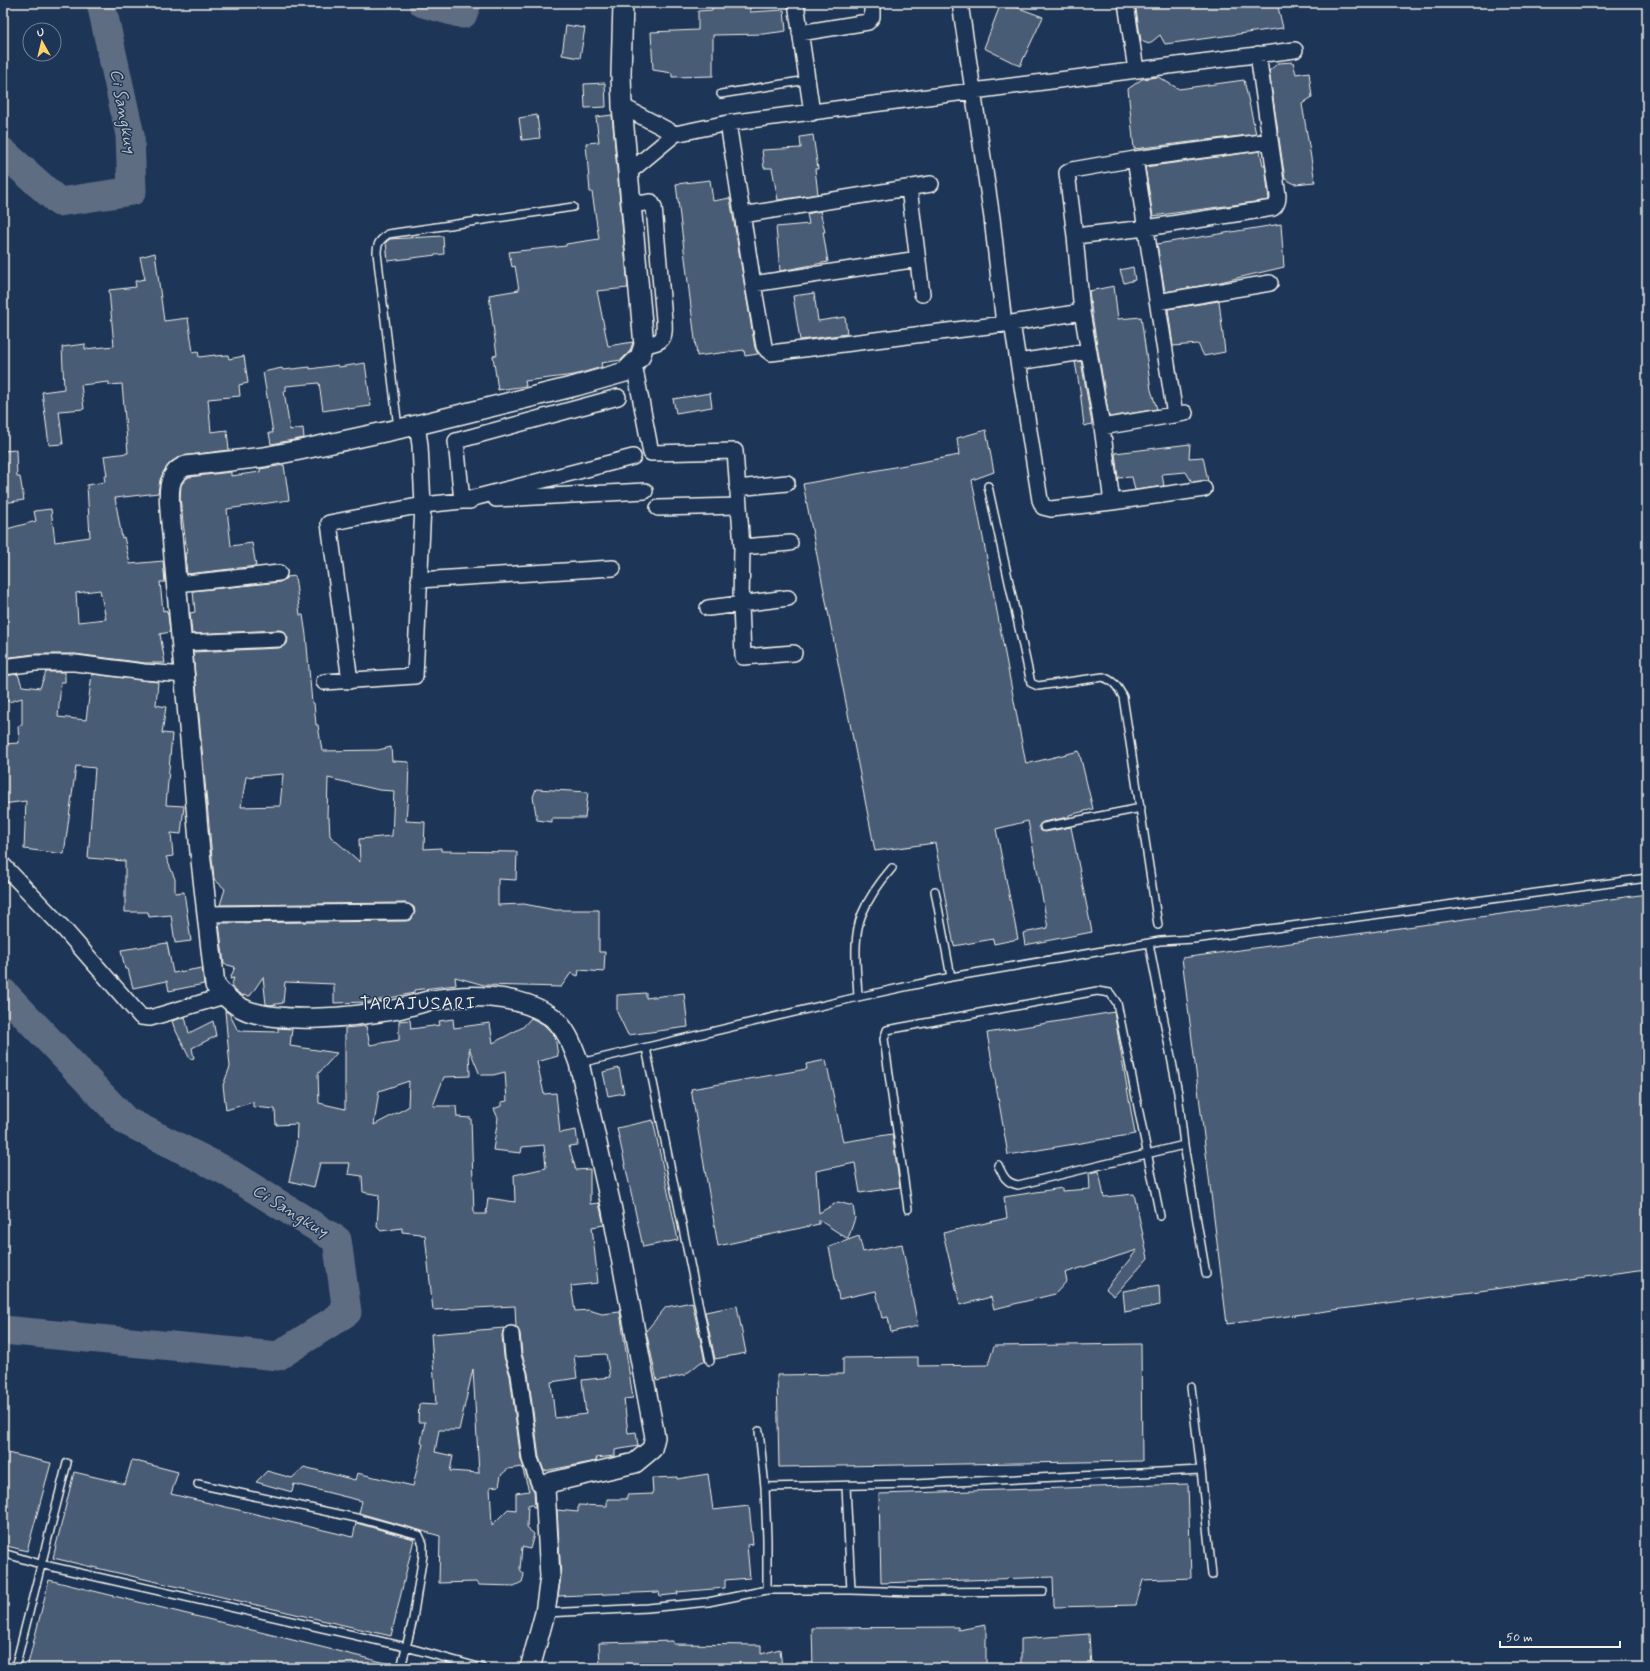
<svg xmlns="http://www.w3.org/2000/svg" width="1650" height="1671" font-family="Mynerve,sans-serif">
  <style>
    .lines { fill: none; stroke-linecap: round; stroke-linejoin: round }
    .river { stroke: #5e6d82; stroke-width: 29 }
    .building { fill: #485b74; stroke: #f4f1e8; fill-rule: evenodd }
    .service-casing { stroke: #f4f1e8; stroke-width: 10 }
    .minor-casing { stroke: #f4f1e8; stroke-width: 18 }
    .tertiary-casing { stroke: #f4f1e8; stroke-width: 22 }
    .service { stroke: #1d3557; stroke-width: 7 }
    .minor { stroke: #1d3557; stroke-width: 15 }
    .tertiary { stroke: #1d3557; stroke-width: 19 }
    .labels { text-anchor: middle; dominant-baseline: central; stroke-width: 3; stroke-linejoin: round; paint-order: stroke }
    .water-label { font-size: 17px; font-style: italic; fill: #c0c3c4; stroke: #1d3557 }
    .quarter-label { font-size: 18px; letter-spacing: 1px; fill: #f4f1e8; stroke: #1d3557 }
  </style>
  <rect width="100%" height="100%" fill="#1d3557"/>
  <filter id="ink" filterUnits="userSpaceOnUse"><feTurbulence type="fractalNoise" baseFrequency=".025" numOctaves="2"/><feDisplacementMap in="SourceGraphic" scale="8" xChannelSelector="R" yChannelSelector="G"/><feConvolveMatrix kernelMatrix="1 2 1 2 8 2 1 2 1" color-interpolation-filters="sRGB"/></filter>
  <g filter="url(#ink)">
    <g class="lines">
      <path class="river" d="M423,3L463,14L467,3
        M3,152L59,202L132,191L130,135L101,3
        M3,992L126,1121L224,1170L337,1240L347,1312L278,1356L3,1330"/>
    </g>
    <path class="building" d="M713,3H750V12L784,10L786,31L764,34L713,35V76L672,77V73L653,70L651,32L698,30V11L712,10Z
      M1001,3H1005L1043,17L1020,66L984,48Z
      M1135,3H1277L1283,28L1165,44L1160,35L1149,44L1141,41Z
      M566,25L585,28L580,58L562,55Z
      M1293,62L1296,74L1309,72L1312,97L1302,104L1315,182L1295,184L1285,179L1269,71L1278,63Z
      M1158,77L1179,89L1244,80L1256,134L1134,149L1128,89L1142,79Z
      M605,83L606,107L585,108L584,84Z
      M537,115L540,138L522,140L519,118Z
      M612,115L628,288L597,291L608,346L633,342L630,351L621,360L601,363L602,367L574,375L525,381L526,386L498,390L493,356L497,355L489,295L519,290L515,266L512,267L509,252L566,246V244L599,239L592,192H590L586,143L599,142L596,117Z
      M813,135L818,169H815L818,194L778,200L772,168H764L762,150L801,148L800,137Z
      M1260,151L1263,165H1265L1269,200L1153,216L1145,167Z
      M710,180L713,201L730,198L755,348L758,354L745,356L744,350L697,356L676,184Z
      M820,211L825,232H823L828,262L780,271L776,227L809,224L807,214Z
      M1281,224L1284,267L1216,283L1165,292L1157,244Z
      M443,236L444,254L388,261L386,242L390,239Z
      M155,253L164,321L188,318L193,352L198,351L199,357L215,355V356L228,355L229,359L244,356L248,383L239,385L240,396L208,399L211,432L227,430L229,450L181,456L171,462L164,471L160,480L158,493L115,498L122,538L124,537L130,564L163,561L165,582H160L163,611L166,610L168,615L170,632L160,634L165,663H145L75,654H35L3,658V530L36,521L34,511L51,509L55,542L90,537L87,485L105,482L104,476H107L104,456L128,453L122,384L109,385V382L81,385L84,409L59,411L63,444L49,445L42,392L64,389L62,347L85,344V349L114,346L109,290L136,287L135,281L145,279L140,257ZM100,590L106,619L78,622L76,593Z
      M1133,267L1135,280L1124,283L1120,270Z
      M1114,286L1118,319L1141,317L1151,390L1157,409L1109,417L1093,321L1089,291Z
      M814,293L818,321L845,317L847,334L800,340L793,296Z
      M1219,301L1225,352L1204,356L1198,344L1173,346L1168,309Z
      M1081,361L1092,424L1084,426L1080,390L1075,362Z
      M365,363L371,406L348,409V407L323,411L319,383L286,386V391H284L290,430L303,428L304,438L271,444L269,433H273L263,372L282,368L283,370L310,367V369L338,365L339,367Z
      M710,393L712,407L676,413L673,399Z
      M986,430L994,472L972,480L1026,764L1079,751L1093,809L1069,815V817L1043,822L1039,825V828L1045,832L1071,827L1092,932L1025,945L1023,933L1048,928L1028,821L996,829L1018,939L994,944L993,939L954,946L935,843L875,851L803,484L959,455L957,438Z
      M1190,444L1189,458L1203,457L1208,481L1192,482L1186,472L1162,474L1164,486L1135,490L1132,477L1118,478L1115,453Z
      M16,450L17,477H20L24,500L3,503V451Z
      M284,465L289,500L227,509L231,546L252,543L256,566L187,574L185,553H187L180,498L181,485L186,479L189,477L231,472V476L260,472V469Z
      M295,576L300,615H303L306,635L312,703H314L316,725H318L322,751L378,750L391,747L392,761L409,762L408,792L406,821L425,822L424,849L441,848V851L517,852L516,880L498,879V905L524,904L555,910H599V952H605L604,972L579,970L578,976L571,973L561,987L484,985L455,977L456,985L414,990V993L370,1002L334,1003V984L285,982L283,1003L270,1005L266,1004L263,977L250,996L241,995L231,987L234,978L230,979L235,967L224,964L219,923L406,921L411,920L415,912L414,907L406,903L220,905L225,889L214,879L193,652L279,648L287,644L288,638L284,631L279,630L192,634L190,613L195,612L193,591L280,582L287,577ZM283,774L280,806L241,807L246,777ZM328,778L379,790L394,791L392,836L359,839L360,862L330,836L329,817H327Z
      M46,672H65V682H61L58,717L86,720L92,674L158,682L156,705L166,707L162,733L172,734L166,805L184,806L181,834L171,833L173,856L166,857L175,879V893L184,892L191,941L175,943L171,915L149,917L148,912H125V861L88,858L95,768L76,766L64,854L24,849L26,801L3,804V744L19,743L18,726L22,725V698L9,702V701H3V676L18,674L22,686L40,688Z
      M536,789L588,792L585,818H552V822L537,820L533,797Z
      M1647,894V1269L1227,1324L1182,958Z
      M167,943L173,973L202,968L204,984L169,991L167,981L133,988L128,969H125L121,950Z
      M646,993V998L684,993L688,1027L628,1035L617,1012V995Z
      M225,1011L229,1013L238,1031L278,1032V1028L292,1029L290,1046L337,1053L318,1074L319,1103L345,1109V1028L366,1026L370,1045L399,1040V1021L410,1020L411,1029L440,1025L439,1021L453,1019L454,1028L490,1023L493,1043L523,1027L531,1018L543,1024L555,1036L558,1056L537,1062L544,1094L556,1093L560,1133L576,1130L578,1145L569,1146L576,1170L590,1169V1204L599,1203L604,1225L592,1227L598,1283L571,1286L575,1311L589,1310L602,1314L620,1312L633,1398L624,1399L628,1433L636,1432L638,1446L615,1450V1456L596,1458L597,1461L544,1471L539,1457L528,1373L522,1354L520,1333L516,1327L515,1306L433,1310L425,1235H421V1234L402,1232V1228L381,1231L377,1227L379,1195L363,1192L362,1176L348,1174L350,1163H320L314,1187L289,1181L296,1150L297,1124L276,1125L275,1109L253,1107V1102L226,1110L223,1085L230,1067ZM469,1048L480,1075H493L505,1072L507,1101L501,1102V1106L494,1109L498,1118L493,1150L521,1153L522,1147L544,1145L546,1168L514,1175L515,1202L488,1198L486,1214H474L471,1118L457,1117L456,1106H433L444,1077L470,1076ZM409,1081L408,1107L374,1125L379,1091ZM606,1354L610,1377L582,1380L586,1414L555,1418L551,1382L577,1378L574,1356Z
      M1114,1012L1135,1134L1008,1155L987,1033Z
      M185,1017L189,1033L213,1021L216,1036L192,1048L194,1058L190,1059L174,1027L172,1021Z
      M826,1060L843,1142L892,1134L900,1187L860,1193L855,1163L816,1171L819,1213L838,1202L853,1206L855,1218L848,1239L819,1220V1224L718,1246L691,1089L807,1069L806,1064Z
      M619,1068L624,1093L608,1096L603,1072Z
      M653,1120L678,1240L643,1247L617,1128Z
      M1099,1171L1104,1197L1134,1194L1148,1258L1114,1296L1106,1289L1137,1250L1065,1273L1067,1281L1055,1294L994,1309L991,1297L960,1305L943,1233L1007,1218L1004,1197L1062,1188V1191L1090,1189L1089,1173Z
      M859,1236L863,1252L902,1244L918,1326L891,1332L888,1317L882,1318L876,1291L839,1299L829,1247Z
      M1159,1285L1160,1305L1125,1312L1123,1291Z
      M692,1302L705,1361L701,1362L685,1375L657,1381L646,1331L666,1307Z
      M737,1306L746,1353L715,1359L705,1312Z
      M504,1328L502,1335L504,1357L510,1376L521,1460L531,1486L534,1491L535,1507H533L532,1504L528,1505L527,1528L534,1534L530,1549L522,1547L520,1569L524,1575L522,1582L514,1586L478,1585L476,1582L439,1583L440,1536L359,1513L362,1501L294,1484L292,1492L256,1482L267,1471L292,1478L304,1467L355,1480L357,1473L413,1486L423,1444L421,1443L425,1422H418L419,1404L436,1405L431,1334ZM473,1369L479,1473L450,1471L453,1456L435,1452L439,1430H459ZM522,1467L529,1491L516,1493V1510L508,1509L492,1525L490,1487L499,1486L501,1475L508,1469Z
      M1141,1344L1142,1461L779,1467L777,1375L843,1374V1358L918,1357V1366L988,1365L994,1346Z
      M3,1452L51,1463L27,1551L3,1545Z
      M132,1460L178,1472L171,1494L353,1537L356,1523L414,1539L391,1636L53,1558L74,1472L125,1484Z
      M708,1474L713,1510L749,1506L753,1544L747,1545L750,1578L725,1580V1588L677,1592L678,1594L660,1596L659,1592L558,1596L561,1576L557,1510L578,1512V1505L607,1506V1499H627V1495L653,1494L652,1478L677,1477V1479Z
      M1188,1484L1191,1578L1143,1580L1136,1605L1054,1607L1053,1577L881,1583L879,1494Z
      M49,1580L386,1663L385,1668H27Z
      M986,1625V1668H813L812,1628L958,1627V1630Z
      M1089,1634L1091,1668H1021V1639Z
      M673,1641V1644L761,1645V1654L780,1649L782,1668H600L599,1643Z"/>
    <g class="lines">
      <defs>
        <path id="service" d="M721,94L807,80
          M398,428L377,253C377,243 380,240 388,234L573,207
          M988,486L1031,683L1038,686L1103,677C1114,681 1118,687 1123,697L1158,925
          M1044,827L1141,808
          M935,891L951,977
          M1149,943L1160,941L1194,939L1647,878
          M858,997C857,972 852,938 862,914C869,897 880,882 892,868
          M646,1048L710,1361
          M580,1063L858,997L951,977L1149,943L1178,1093L1184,1145L1206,1274
          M998,1165C1003,1176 1006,1183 1018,1185L1184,1145
          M908,1209L884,1039L887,1030L1097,991L1110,993L1117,1003L1160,1216
          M1191,1387L1201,1470
          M759,1431L765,1487
          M198,1484L361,1519L419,1535L423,1544V1555L413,1619L401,1668
          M846,1486L851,1590
          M3,1553L40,1564L406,1647L482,1668
          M767,1590H851L913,1592L1043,1591
          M545,1613L648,1608L708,1602L767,1590V1539L765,1487L914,1484L1201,1470L1212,1575
          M15,1668L67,1463"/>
        <path id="minor" d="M796,3L812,113
          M960,3L992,218L1004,324
          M1126,3L1136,70
          M800,33L868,22L872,17V3
          M622,106L675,134
          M728,123L753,284L764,346L767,350L771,353L1012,323L1040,500L1043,507L1051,509L1112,502L1204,489
          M1135,159L1270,141
          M628,173L675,134L728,123L973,91L1295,50
          M909,188L922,294
          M631,205L651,202L654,207L664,320C665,339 664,342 644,345
          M743,215L931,184
          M1075,236L1067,173L1072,170L1135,159L1175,415
          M753,284L918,259
          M1157,302L1270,283
          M1012,323L1082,312
          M1018,362L1089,351
          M634,364L651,453L735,451L742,547L741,604L743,657L794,653
          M1102,427L1185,413
          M737,488L787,483
          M496,499L645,491
          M470,501H462L456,441L618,397
          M1112,502L1102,427L1082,312L1075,236L1146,228L1273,208C1277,205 1278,202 1278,196L1258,54
          M658,508L739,506
          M742,547L790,543
          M419,580L613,568
          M177,584L279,573
          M708,608L788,598
          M182,643L279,639
          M3,667L35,663H75L144,672L186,675
          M350,681L329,523L423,505L462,501L633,457
          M324,682L415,676L423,505L420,445L417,425
          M3,865L64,929L141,1017L150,1018L224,996
          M207,914L406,912
          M511,1334L513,1356L519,1374L530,1459L539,1483L545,1488"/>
        <path id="tertiary" d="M530,1668L545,1613L550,1577L545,1488L552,1482L635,1463L652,1449L655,1437L612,1210L579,1063C573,1046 565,1025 549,1015C516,993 465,994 428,1001C416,1004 405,1008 393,1010C353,1017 287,1024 248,1011C234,1006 224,996 215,985L200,852L171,523C170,503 163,474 186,466L264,457L300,450L417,425L576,386L625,372L640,357L644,345L622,106L621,74L623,3"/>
      </defs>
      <use href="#service" class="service-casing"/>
      <use href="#minor" class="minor-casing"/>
      <use href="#tertiary" class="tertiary-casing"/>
      <use href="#service" class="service"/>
      <use href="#minor" class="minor"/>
      <use href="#tertiary" class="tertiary"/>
    </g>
  </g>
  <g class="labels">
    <g class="water-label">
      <text transform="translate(123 111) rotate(80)">Ci Sangkuy</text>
      <text transform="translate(290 1211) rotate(32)">Ci Sangkuy</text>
    </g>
    <g class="quarter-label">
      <text x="418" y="1004">TARAJUSARI</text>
    </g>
  </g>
  <rect width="1650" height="1671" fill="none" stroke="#1d3557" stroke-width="16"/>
  <rect x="8" y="8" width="1634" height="1655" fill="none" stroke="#f4f1e8" stroke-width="1.5" filter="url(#ink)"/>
  <g transform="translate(42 42) rotate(352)"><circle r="19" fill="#1d3557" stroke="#738091"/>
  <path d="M0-3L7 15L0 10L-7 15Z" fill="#ffd166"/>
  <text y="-6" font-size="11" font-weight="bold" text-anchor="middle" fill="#f4f1e8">U</text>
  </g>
  <path d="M1500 1641v6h120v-6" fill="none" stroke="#f4f1e8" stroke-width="2"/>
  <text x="1506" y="1641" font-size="12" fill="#f4f1e8" stroke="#1d3557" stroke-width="3" paint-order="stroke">50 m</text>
</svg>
